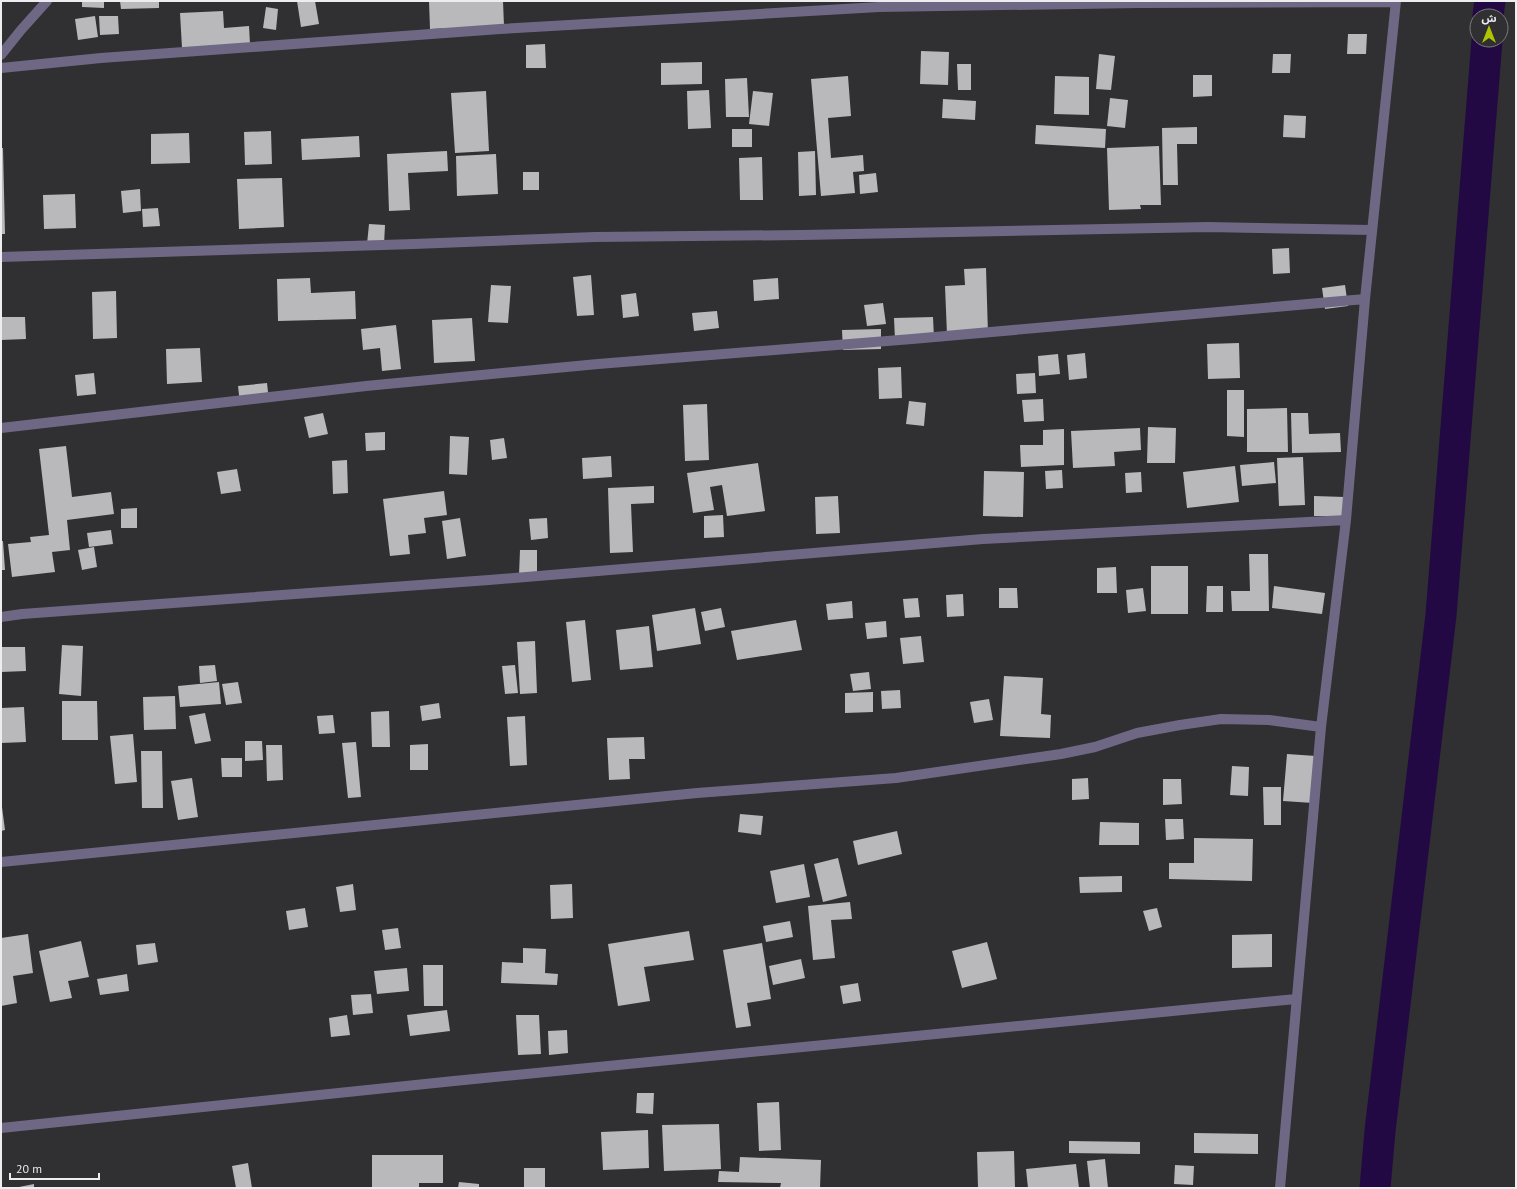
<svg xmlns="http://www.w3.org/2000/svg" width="1517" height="1189" font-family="'PT Sans','Noto Sans Arabic',sans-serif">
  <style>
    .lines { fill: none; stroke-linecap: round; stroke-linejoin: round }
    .canal { stroke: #220943; stroke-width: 31 }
    .building { fill: #b9b8bb }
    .minor { stroke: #6f6884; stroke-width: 10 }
  </style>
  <rect width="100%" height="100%" fill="#302f32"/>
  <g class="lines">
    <path class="canal" d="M1488,16L1490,1
      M1375,1188L1380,1131L1441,615L1487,40"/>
  </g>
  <path class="building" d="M82,1H104V8L82,7Z
    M120,1H159V8L121,9Z
    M297,1H315L319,24L301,27Z
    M429,1H503L504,26L430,29Z
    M266,7L278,9L276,30L263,28Z
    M223,11L224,28L249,26L250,44L182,48L180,13Z
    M95,16L98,37L78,40L75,19Z
    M99,16H118L119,34L100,35Z
    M1348,34H1367L1366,54H1347Z
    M545,44L546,68H526V45Z
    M921,51L949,52L948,85L920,84Z
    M1099,54L1115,56L1111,90L1096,89Z
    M1273,54H1291L1290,73H1272Z
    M702,62V84L661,85V63Z
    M957,64H971V90H958Z
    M1193,75H1212V96L1193,97Z
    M848,76L851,116L828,118L831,158L863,155L864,171L853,172L855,193L821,196L811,79Z
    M1055,76L1089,77V115L1054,114Z
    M747,78L749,117H726L725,79Z
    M709,90L711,128L688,129L687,91Z
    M486,91L489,151L455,153L451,93Z
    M753,91L773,93L769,126L749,124Z
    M1110,98L1128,100L1125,128L1107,126Z
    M943,99L976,101L975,120L942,118Z
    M1284,115L1306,116L1305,138L1283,137Z
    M1036,125L1106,129L1105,148L1035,144Z
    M1197,127V144H1177L1178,185H1163L1162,128Z
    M732,129H752V147H732Z
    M271,131L272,164L245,165L244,132Z
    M189,133L190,163L151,164V134Z
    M359,136L360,157L302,160L301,139Z
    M1159,146L1161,205H1140L1141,209L1109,210L1107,148Z
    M1,148H3L5,234H1Z
    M447,151L448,171L408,173L410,210L389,211L387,154Z
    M815,151L816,195L799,196L798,152Z
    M496,154L498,194L457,196L456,156Z
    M762,157L763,200H740L739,158Z
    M523,172H539V190H523Z
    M876,173L878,192L860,194L859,175Z
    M282,178L284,227L239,229L237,179Z
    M140,189L141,211L123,213L121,191Z
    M75,194L76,228L44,229L43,195Z
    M158,208L160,226L143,227L142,209Z
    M369,224L385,225L384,245L367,244Z
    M1289,248L1290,273L1273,274L1272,249Z
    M986,268L988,334L947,335L945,286L965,285L964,269Z
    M591,275L594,315L577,316L573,277Z
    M310,278L311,293L355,291L356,319L278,321L277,279Z
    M778,278L779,299L754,301L753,280Z
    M491,285L511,286L508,323L488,322Z
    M1345,285L1348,306L1325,309L1322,288Z
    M116,291L117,338L93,339L92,292Z
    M636,293L639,316L623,318L621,295Z
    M883,303L886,324L867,326L864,305Z
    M717,311L719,328L694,331L692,313Z
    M1,317H25L26,339L1,340Z
    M933,317L934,338L895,340L894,318Z
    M472,318L475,361L434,363L432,320Z
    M396,325L401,369L382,371L380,348L363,350L361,329Z
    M881,329V349L843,350L842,330Z
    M1239,343L1240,378L1208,379L1207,344Z
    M200,348L202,382L167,384L166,349Z
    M1085,353L1087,378L1069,380L1067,355Z
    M1058,354L1060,374L1039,376L1038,356Z
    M901,367L902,398L879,399L878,368Z
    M94,373L96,394L77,396L75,375Z
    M1035,373L1036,393L1017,394L1016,374Z
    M267,383L269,401L240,404L238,386Z
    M1227,390H1244V437L1227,436Z
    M1043,399L1044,421L1024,422L1022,400Z
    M909,401L926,403L924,426L906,424Z
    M707,404L709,460L685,461L683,405Z
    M1287,408L1288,452H1247V409Z
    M323,413L328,434L309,438L304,417Z
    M1291,413H1308L1309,434L1340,433L1341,452L1292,453Z
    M1148,427L1176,428L1175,463H1147Z
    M1140,428L1141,450L1114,452L1115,466L1073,468L1071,431Z
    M1064,429V465L1021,467L1020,445H1043V430Z
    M385,432V450L366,451L365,433Z
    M450,436L469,437L467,475L449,474Z
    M504,438L507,458L492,460L490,440Z
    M66,446L72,497L111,492L114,514L67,520L70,550L52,552L55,572L12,577L8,544L31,542L30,537L49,535L39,449Z
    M611,456L612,477L583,479L582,458Z
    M1303,457L1305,505L1279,506L1277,458Z
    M347,460L348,493L333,494L332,461Z
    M1274,462L1276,483L1242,486L1240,465Z
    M758,463L765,511L727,516L722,485L710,487L714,510L693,513L687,473Z
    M1235,466L1239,502L1187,508L1183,472Z
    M237,469L241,491L221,494L217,472Z
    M1062,470L1063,488L1046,489L1045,471Z
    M984,471L1024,472L1023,517L983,516Z
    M1141,472L1142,492L1126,493L1125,473Z
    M654,486V503L631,504L633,552L610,553L608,488Z
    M444,491L447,515L424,518L426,533L408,535L410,554L390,556L383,499Z
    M838,496L840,533L816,534L815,497Z
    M1314,496L1345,497L1344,516H1314Z
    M137,508V528H121V509Z
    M723,515L724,537L704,538V516Z
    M460,518L466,556L447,559L442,521Z
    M547,518L548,538L531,540L529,519Z
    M111,530L113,544L89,547L87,533Z
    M1,541H3L5,570H1Z
    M94,547L97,567L82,570L78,550Z
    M520,550H537V576L519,575Z
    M1249,554H1268L1269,611H1232L1231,591H1250Z
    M1151,566H1188V614H1151Z
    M1116,567L1117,593H1097V568Z
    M1207,586H1223V612H1206Z
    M1274,586L1325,593L1322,614L1272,608Z
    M999,588H1017L1018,608H999Z
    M1143,588L1146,611L1128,613L1126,590Z
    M963,594L964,616L947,617L946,595Z
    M918,598L920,617L905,618L903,599Z
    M852,601L853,618L828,620L826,604Z
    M695,608L701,644L657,651L652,615Z
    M721,608L725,627L705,631L701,612Z
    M585,620L591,680L572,682L566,622Z
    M796,620L802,650L737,660L731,631Z
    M886,621L887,637L867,639L865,623Z
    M649,626L653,667L620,670L616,630Z
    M921,636L924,662L903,664L900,638Z
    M535,641L537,693L520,694L517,642Z
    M62,645L83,646L81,696L59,694Z
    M1,647H25L26,671L1,672Z
    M215,665L217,681L200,683L199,666Z
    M515,665L518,693L505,694L502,666Z
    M869,672L871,689L853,691L850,674Z
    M1004,676L1043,678L1041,714L1051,715L1050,738L1000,736Z
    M219,682L221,704L180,707L178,686Z
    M238,682L242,703L226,705L222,684Z
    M900,690L901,708L882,709L881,691Z
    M873,692V712L845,713V693Z
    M175,696L176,729L144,730L143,697Z
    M989,699L993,720L974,723L970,702Z
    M62,701H97L98,740H62Z
    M439,703L441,718L422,721L420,706Z
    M24,707L26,742L1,743V708Z
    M389,711L390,747H372L371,712Z
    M205,713L211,741L195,744L189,716Z
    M333,715L335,733L319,734L317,716Z
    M525,716L527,765L510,766L507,717Z
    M133,734L137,782L115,784L110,736Z
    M644,737L645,759H629L630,779L609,780L607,738Z
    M245,741H262L263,760L245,761Z
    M356,742L361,797L348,798L342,743Z
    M428,744V770H410V745Z
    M266,745H282L283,780L267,781Z
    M141,751H162L163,808H142Z
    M1287,754L1316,756L1313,803L1283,801Z
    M221,758H242V777H222Z
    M1232,766L1249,767L1248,796L1230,795Z
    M192,778L198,817L178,820L171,781Z
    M1088,778L1089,799L1072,800V779Z
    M1163,779H1181L1182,804L1163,805Z
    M1263,787H1281V825H1264Z
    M2,807L5,830L1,831V808Z
    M740,814L763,816L761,835L738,832Z
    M1165,819H1183L1184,839L1166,840Z
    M1100,822L1139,823V845H1099Z
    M897,831L902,854L858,865L853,841Z
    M1194,838L1253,839L1252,881L1169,879V863H1194Z
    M838,858L847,896L823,902L814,864Z
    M804,864L810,897L776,903L770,871Z
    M1122,876V892L1080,893L1079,877Z
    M353,884L356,910L340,912L336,887Z
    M572,884L573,918L551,919L550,885Z
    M850,902L852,919L831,920L835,958L813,960L808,906Z
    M305,908L308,927L289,930L286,911Z
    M1157,908L1162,927L1149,931L1143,911Z
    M790,921L793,937L766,942L763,926Z
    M398,928L401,948L385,950L382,930Z
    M689,931L694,960L644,967L650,1001L618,1006L608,944Z
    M28,934L33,973L13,976L17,1003L1,1006V938Z
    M1272,934V967L1232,968V935Z
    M81,941L89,977L68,981L72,998L50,1002L39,951Z
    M987,942L997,979L962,988L952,951Z
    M155,943L158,962L138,965L136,945Z
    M762,943L771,999L747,1003L751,1026L736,1028L723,950Z
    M523,948L546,949L545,973L558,974L557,985L501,983L502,962L523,963Z
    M801,959L805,978L773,985L769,966Z
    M423,965H443V1006H424Z
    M407,968L409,991L377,994L374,971Z
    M127,974L129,991L100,995L97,979Z
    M858,983L861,1001L843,1004L840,986Z
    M371,994L373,1013L353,1015L351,995Z
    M447,1010L450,1031L410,1036L407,1015Z
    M347,1015L350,1035L331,1037L329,1018Z
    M516,1015H539L541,1054L518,1055Z
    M567,1030L568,1053L549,1055L548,1031Z
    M637,1093H654L653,1114L636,1113Z
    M779,1102L781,1150L759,1151L757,1103Z
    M719,1124L721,1169L664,1171L662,1125Z
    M648,1130L649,1168L603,1170L601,1132Z
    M1194,1133L1258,1134V1154L1194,1153Z
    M1069,1141L1140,1142V1154L1069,1153Z
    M1014,1151L1015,1188H978L977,1152Z
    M372,1155H443V1183H419V1188H372Z
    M740,1157L821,1160L820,1188H780L781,1183L718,1182L719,1171L739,1172Z
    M1105,1159L1108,1188H1090L1087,1161Z
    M248,1163L252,1188H236L232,1166Z
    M1076,1164L1079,1188H1028L1026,1169Z
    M1175,1165L1194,1166L1193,1185L1174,1184Z
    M524,1168H545V1188H524Z
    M459,1182L479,1184V1188H458Z
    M34,1184V1188H19V1187Z"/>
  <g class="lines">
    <path class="minor" d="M1,55L21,30L47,1
      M1,68L101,58L500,29L879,7L1138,3L1396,2
      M1,257L414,244L595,237L802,235L1208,227L1372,230
      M1,428L366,386L598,364L912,339L1365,299
      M1,617L22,614L489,580L983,539L1346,520
      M1,862L697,793L896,778L1061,754L1095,747L1137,733L1180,725L1221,719L1269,720L1321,727
      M1,1128L454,1081L1296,999
      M1280,1188L1321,727L1346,520L1365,299L1396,1"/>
  </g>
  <rect width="1517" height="1189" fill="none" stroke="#edecee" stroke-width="4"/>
  <g transform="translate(1489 28)"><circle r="19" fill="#302f32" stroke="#7c7b7d"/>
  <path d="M0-3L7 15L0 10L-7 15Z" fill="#b0c501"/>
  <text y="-6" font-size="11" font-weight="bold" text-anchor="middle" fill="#edecee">ش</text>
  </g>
  <path d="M10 1173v6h89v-6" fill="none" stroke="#edecee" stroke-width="2"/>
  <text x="16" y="1173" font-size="12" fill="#edecee" stroke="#302f32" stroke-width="3" paint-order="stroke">20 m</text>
</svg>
